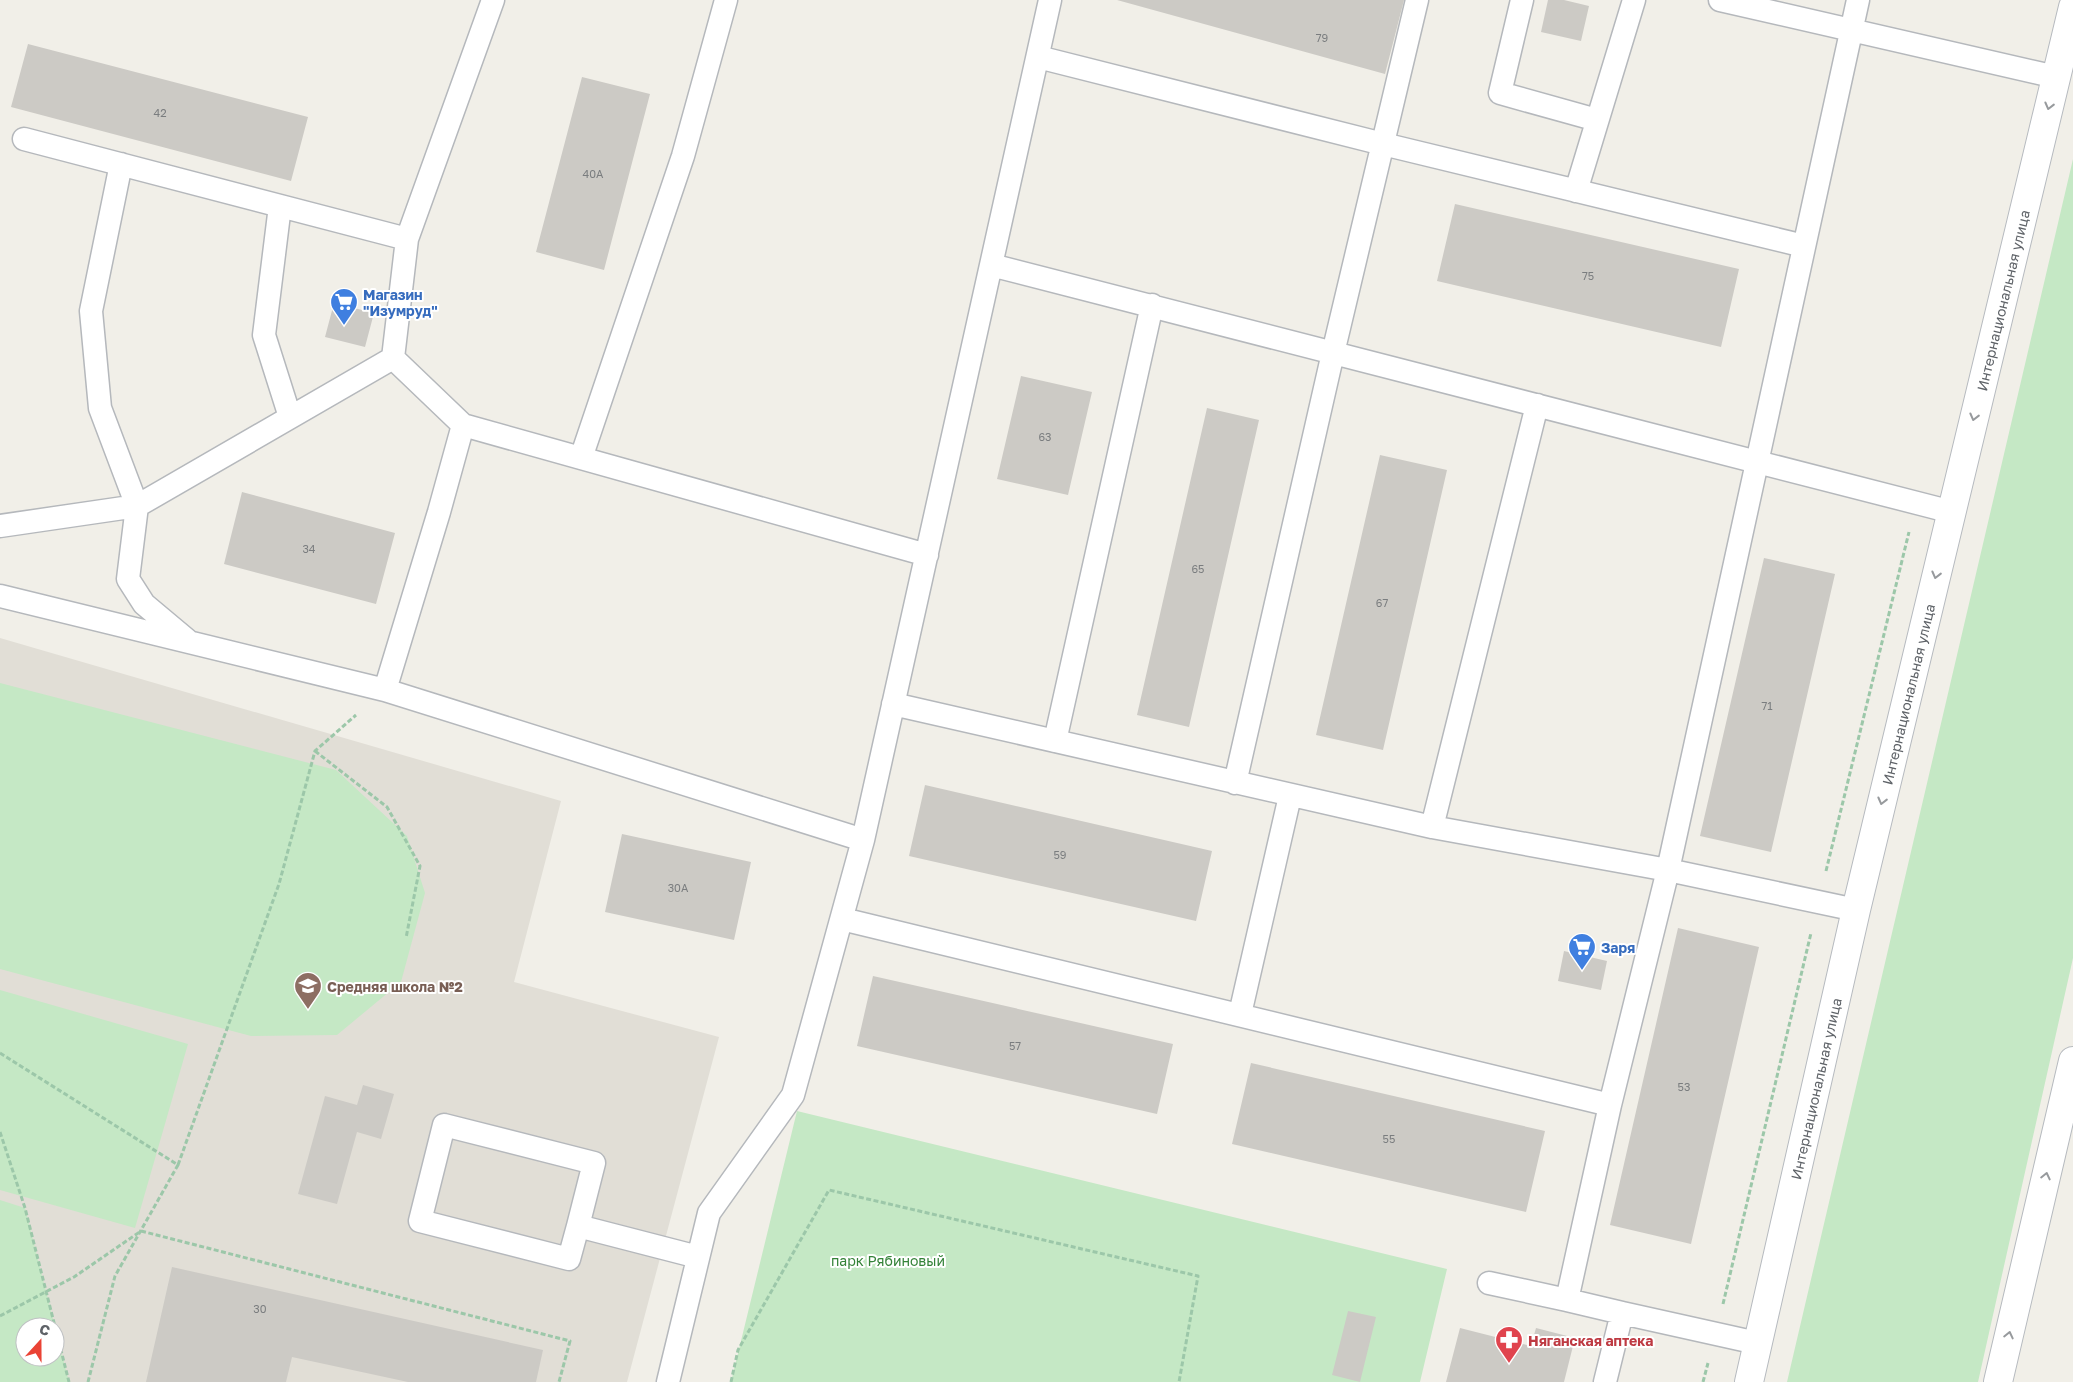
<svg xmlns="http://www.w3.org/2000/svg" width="2073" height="1382" font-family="'Golos Text',sans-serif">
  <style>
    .education { fill: #e1ded6; fill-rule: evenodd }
    .green { fill: #c5e8c5; fill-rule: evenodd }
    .building { fill: #cccac5 }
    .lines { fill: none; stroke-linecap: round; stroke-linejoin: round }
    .lane-casing { stroke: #b5b8bc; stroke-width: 25 }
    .secondary-casing { stroke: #b6babf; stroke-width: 30 }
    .path { stroke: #9cc7a9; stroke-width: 3; stroke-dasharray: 5 2.5; stroke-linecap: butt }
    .lane { stroke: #fff; stroke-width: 22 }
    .secondary { stroke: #fff; stroke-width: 28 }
    .oneway { stroke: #979a9d }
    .labels { text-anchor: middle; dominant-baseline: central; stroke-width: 4; stroke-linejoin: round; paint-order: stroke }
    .number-label { font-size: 11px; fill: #7a7d7f }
    .shop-label { font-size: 14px; font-weight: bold; fill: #366cbe; stroke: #fff; text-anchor: start }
    .street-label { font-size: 14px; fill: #5f6368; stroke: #fff }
    .education-label { font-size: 14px; font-weight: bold; fill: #785e54; stroke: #fff; text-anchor: start }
    .park-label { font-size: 14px; fill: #348238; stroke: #fff }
    .health-label { font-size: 14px; font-weight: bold; fill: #be3a42; stroke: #fff; text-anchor: start }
  </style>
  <rect width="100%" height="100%" fill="#f1efe8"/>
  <path class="education" d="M0,638L561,801L514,982L719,1037L627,1382H0ZM25,1327H55V1357H25Z"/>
  <path class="green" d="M2073,159V958L1978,1382H1787Z
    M0,683L336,770L407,836L425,893L401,982L337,1035L251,1036L0,969Z
    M0,990L188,1044L135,1228L0,1190Z
    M797,1111L1447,1269L1420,1382H731Z
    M0,1200L25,1208L69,1382H0ZM25,1327H55V1357H25Z"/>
  <path class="building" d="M1117,0H1404L1385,74Z
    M1548,0H1564L1589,6L1581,41L1541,32Z
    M28,44L308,117L291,181L11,107Z
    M582,77L650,94L604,270L536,252Z
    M1455,204L1739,269L1721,347L1437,281Z
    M334,303L374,313L365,347L325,337Z
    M1021,376L1092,392L1068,495L997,479Z
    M1207,408L1259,420L1189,727L1137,715Z
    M1380,455L1447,470L1383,750L1316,735Z
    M242,492L395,533L376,604L224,564Z
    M1764,558L1835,574L1771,852L1700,836Z
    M925,785L1212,851L1196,921L909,856Z
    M622,834L751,862L734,940L605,912Z
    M1678,928L1759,947L1691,1244L1610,1225Z
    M1564,951L1607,961L1601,990L1558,981Z
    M873,976L1173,1044L1157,1114L857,1046Z
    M1251,1063L1545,1131L1526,1212L1232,1144Z
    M363,1085L394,1094L381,1139L357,1132L337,1204L298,1194L325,1096L357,1105Z
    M172,1267L543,1350L536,1382H408L292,1357L286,1382H146Z
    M1348,1311L1376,1317L1360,1382L1332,1375Z
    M1460,1328L1531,1346L1536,1328L1575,1338L1564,1382H1446Z"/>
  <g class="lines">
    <defs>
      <path id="lane" d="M1522,0L1500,93L1597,120
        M1720,0L2056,77
        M1038,57L1383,144L1804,246
        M24,139L407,239
        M121,164L91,311L100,408L137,506L128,579L144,604L187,640
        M1576,191L1634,0
        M280,206L264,335L290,417
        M991,265L1952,512
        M463,425L927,555
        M581,458L683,156L726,0
        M0,526L137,506L393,358
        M0,596L385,690L863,840
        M385,690L439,512L463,425L393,358L407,239L493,0
        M893,704L1432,827L1668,870L1856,910
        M1055,741L1152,305
        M1235,783L1333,353L1417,0
        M1432,827L1537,405
        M842,919L1610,1105L1668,870L1858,0
        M1240,1014L1290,796
        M1610,1105L1567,1300L1622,1313
        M578,1226L569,1259L420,1221L444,1125L594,1163L578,1226L698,1257
        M1489,1283L1567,1300
        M668,1382L709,1213L793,1095L863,840L1050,0
        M1605,1382L1622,1313L1757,1343"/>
      <g id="secondary">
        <path id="s1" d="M1749,1382L1856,910L2073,7"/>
        <path d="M1998,1382L2073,1061"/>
      </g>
    </defs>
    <use href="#lane" class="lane-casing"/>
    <use href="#secondary" class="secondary-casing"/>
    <path class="path" d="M315,751L387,807L420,866L406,938
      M1826,871L1909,532
      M0,1053L178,1165L115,1276L88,1382
      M0,1132L25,1208L69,1382
      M178,1165L279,884L315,751L356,715
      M1723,1304L1811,933
      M0,1316L74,1277L141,1231L570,1341L559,1382
      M731,1382L738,1350L829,1190L1198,1276L1179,1382
      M1703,1382L1708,1363"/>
    <use href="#lane" class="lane"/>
    <use href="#secondary" class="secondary"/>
  </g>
  <defs><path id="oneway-chevron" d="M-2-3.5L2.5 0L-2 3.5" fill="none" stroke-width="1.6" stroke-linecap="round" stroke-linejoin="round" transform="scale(1.25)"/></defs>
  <g class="oneway">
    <use href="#oneway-chevron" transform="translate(2049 106) rotate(104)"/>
    <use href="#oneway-chevron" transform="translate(1974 417) rotate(104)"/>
    <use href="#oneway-chevron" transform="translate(1936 575) rotate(104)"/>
    <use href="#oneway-chevron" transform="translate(1882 801) rotate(104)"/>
    <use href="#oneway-chevron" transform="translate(2046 1176) rotate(-77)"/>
    <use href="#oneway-chevron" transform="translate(2009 1335) rotate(-77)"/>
  </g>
  <defs>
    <symbol id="supermarket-pin" viewBox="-11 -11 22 30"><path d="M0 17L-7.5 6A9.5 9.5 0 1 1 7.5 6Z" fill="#3f7fe0" stroke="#fff"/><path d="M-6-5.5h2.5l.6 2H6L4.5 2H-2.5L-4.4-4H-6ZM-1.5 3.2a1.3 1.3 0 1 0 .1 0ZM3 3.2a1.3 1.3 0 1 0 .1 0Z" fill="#fff"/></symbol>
    <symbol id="school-pin" viewBox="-11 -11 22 30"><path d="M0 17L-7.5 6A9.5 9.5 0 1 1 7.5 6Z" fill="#8d6e63" stroke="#fff"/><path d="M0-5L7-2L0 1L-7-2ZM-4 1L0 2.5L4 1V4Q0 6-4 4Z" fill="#fff"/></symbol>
    <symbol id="pharmacy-pin" viewBox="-11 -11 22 30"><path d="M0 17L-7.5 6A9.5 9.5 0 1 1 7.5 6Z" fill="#e0444e" stroke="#fff"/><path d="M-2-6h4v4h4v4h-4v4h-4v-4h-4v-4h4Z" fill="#fff"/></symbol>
  </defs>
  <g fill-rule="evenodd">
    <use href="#supermarket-pin" x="328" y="286" width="32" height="43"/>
    <use href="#supermarket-pin" x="1566" y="931" width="32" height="43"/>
    <use href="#school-pin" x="292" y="970" width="32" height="43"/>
    <use href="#pharmacy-pin" x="1493" y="1324" width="32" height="43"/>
  </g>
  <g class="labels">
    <g class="number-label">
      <text x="1322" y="37">79</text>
      <text x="160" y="112">42</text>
      <text x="593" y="173">40А</text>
      <text x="1588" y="275">75</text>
      <text x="1045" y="436">63</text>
      <text x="309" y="548">34</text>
      <text x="1198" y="568">65</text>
      <text x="1382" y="602">67</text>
      <text x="1767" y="705">71</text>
      <text x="1060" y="854">59</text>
      <text x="678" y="887">30А</text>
      <text x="1015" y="1045">57</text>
      <text x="1684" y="1086">53</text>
      <text x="1389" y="1138">55</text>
      <text x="260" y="1308">30</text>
    </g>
    <g class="shop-label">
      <text x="363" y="294">Магазин<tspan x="363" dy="16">"Изумруд"</tspan></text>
      <text x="1601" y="947">Заря</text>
    </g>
    <g class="street-label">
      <text stroke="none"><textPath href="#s1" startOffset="1111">Интернациональная улица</textPath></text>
      <text stroke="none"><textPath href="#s1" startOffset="706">Интернациональная улица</textPath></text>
      <text stroke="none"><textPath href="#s1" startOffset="301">Интернациональная улица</textPath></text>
    </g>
    <g class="education-label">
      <text x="327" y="986">Средняя школа №2</text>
    </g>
    <g class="park-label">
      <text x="888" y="1260">парк Рябиновый</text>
    </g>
    <g class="health-label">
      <text x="1528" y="1340">Няганская аптека</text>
    </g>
  </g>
  <g transform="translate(40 1342) rotate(21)"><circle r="24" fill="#ffffff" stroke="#bfc1c3"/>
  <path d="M0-4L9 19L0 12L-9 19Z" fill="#ea4335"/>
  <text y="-8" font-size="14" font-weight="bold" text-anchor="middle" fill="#5f6368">С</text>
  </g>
</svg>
